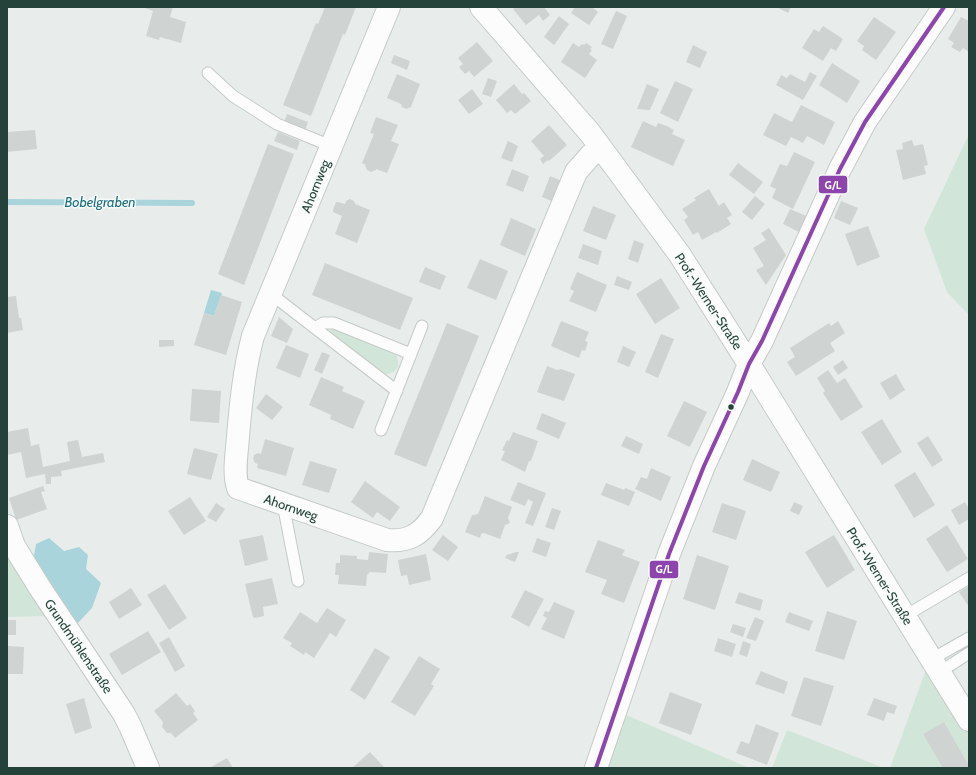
<svg xmlns="http://www.w3.org/2000/svg" width="976" height="775" font-family="Cabin,sans-serif">
  <style>
    .green { fill: #d1e6d8 }
    .water { fill: #a9d4db }
    .lines { fill: none; stroke-linecap: round; stroke-linejoin: round }
    .stream { stroke: #a9d4db; stroke-width: 6 }
    .building { fill: #cfd4d2 }
    .lane-casing { stroke: #c5cac8; stroke-width: 13 }
    .street-casing { stroke: #c5cac8; stroke-width: 24 }
    .lane { stroke: #fcfcfc; stroke-width: 11 }
    .street { stroke: #fcfcfc; stroke-width: 22 }
    .bus-1-casing { stroke: #f7fbf9; stroke-width: 7 }
    .bus-1 { stroke: #8e44ad; stroke-width: 4 }
    .bus-dot { fill: #24423a; stroke: #f7fbf9; stroke-width: 1.5 }
    .labels { text-anchor: middle; dominant-baseline: central; stroke-width: 3; stroke-linejoin: round; paint-order: stroke }
    .street-label { font-size: 13px; fill: #24423a; stroke: #f7fbf9 }
    .water-label { font-size: 14px; font-style: italic; fill: #1c6f80; stroke: #f7fbf9 }
    .line-badge { stroke: #f7fbf9; stroke-width: 1.5 }
    .badge-label { font-size: 11px; text-anchor: middle; font-weight: bold; fill: #fff }
  </style>
  <rect width="100%" height="100%" fill="#e8edeb"/>
  <path class="green" d="M969,134V315L947,292L924,229Z
    M333,329L361,339L396,355C402,367 396,374 384,374L331,334L330,330Z
    M7,548L50,616L7,617Z
    M927,667L969,734V768H890Z
    M624,714L749,768H605Z
    M787,730L884,768H772Z"/>
  <path class="water" d="M211,290L222,293L214,316L204,313Z
    M49,538L64,551L79,547L88,555L86,569L101,583L92,608L75,626L33,561L36,544Z"/>
  <g class="lines">
    <path class="stream" d="M7,202L192,203"/>
  </g>
  <path class="building" d="M142,7H173L170,17L186,22L181,43L160,37L159,40L146,36L153,11Z
    M325,7H356L345,35L343,34L311,116L283,105L316,23L318,24Z
    M516,7H544L550,15L543,21L539,15L526,25L513,9Z
    M575,7H592L598,12L589,25L571,13Z
    M776,7H791L788,13Z
    M616,11L627,16L613,49L601,44Z
    M559,16L569,24L554,45L544,37Z
    M874,17L896,32L876,60L862,50L864,46L857,41Z
    M961,17L969,21V52L963,48L960,52L951,47L954,43L948,39Z
    M823,26L843,39L836,51L831,48L823,61L802,48L814,29L819,32Z
    M477,42L493,61L474,77L469,71L465,74L459,67L463,64L458,58Z
    M573,43L579,47L582,44L584,45L586,43L592,47L590,49L592,50L589,54L597,60L585,78L561,62Z
    M693,45L707,52L700,68L686,62Z
    M394,55L410,61L407,70L391,63Z
    M832,63L860,81L847,103L819,85Z
    M810,72L817,76L803,100L776,85L781,75L787,78L790,74L805,82Z
    M397,74L420,84L411,107L406,109L402,107L401,104L387,98Z
    M488,78L497,81L491,97L482,94Z
    M675,81L693,89L678,122L660,113Z
    M514,84L522,94L524,93L531,101L515,114L511,110L507,113L496,100Z
    M647,84L659,89L650,110L637,109Z
    M472,89L483,104L469,114L458,100Z
    M801,105L835,122L824,145L807,136L803,143L791,137L786,146L763,135L774,113L792,122Z
    M287,114L308,122L305,131L284,122Z
    M376,117L398,125L391,141L399,144L387,173L376,169V170L371,172L367,170L365,166L366,165L362,163L374,134L370,133Z
    M643,121L656,127L658,123L667,126L674,130L672,134L685,140L673,166L631,147Z
    M549,125L567,145L549,161L548,160L543,164L540,159L544,156L531,141Z
    M35,130L37,149L7,152V132Z
    M278,132L300,141L297,150L274,141Z
    M912,140L914,146L923,144L928,165L924,166L926,174L903,180L896,150L903,149L902,143Z
    M508,141L518,146L512,162L501,158Z
    M268,144L294,154L244,285L218,274Z
    M794,152L815,162L793,209L772,198L776,189L770,186L780,164L787,166Z
    M738,163L763,182L754,194L729,175Z
    M512,169L529,176L523,192L506,185Z
    M550,176L562,181L554,202L542,197Z
    M709,189L719,206L724,202L732,215L727,218L731,224L717,233L716,232L702,240L698,232L693,235L684,220L688,217L682,209L696,200L694,198Z
    M755,196L765,204L752,220L742,212Z
    M350,199L354,201L355,204L370,210L357,243L335,234L342,216L333,212V210L336,202H338L345,204L346,201Z
    M841,201L858,208L850,225L834,218Z
    M593,206L616,215L606,240L583,231Z
    M790,209L806,216L799,232L783,224Z
    M511,218L536,229L525,256L500,245Z
    M868,226L880,257L857,266L845,234Z
    M769,228L786,255L766,285L756,270L764,266L753,248L766,240L761,233Z
    M634,240L644,244L638,263L628,259Z
    M583,244L602,251L598,265L578,258Z
    M480,259L508,271L496,300L467,288Z
    M325,263L413,298L400,330L312,295Z
    M425,267L446,276L440,290L419,282Z
    M577,272L607,285L596,312L569,301L574,291L570,289Z
    M617,276L632,282L629,290L614,285Z
    M661,278L680,308L655,324L636,294Z
    M221,295L242,302L226,355L194,345L204,313L214,316Z
    M16,296L19,318H21L23,330L7,333V297Z
    M279,317L293,329L287,343L271,336Z
    M561,321L589,332L585,341L588,342L585,351L582,350L579,358L551,346Z
    M838,321L845,333L830,343L835,351L796,376L787,362L795,357L790,348L829,323L831,326Z
    M447,323L479,336L426,467L394,454Z
    M661,334L674,339L658,378L645,372Z
    M159,340H174V346L159,347Z
    M286,345L309,354L300,378L276,368Z
    M623,346L636,352L629,367L617,362Z
    M322,352L330,355L322,374L314,370Z
    M843,360L848,368L838,375L833,367Z
    M547,366L557,370L561,369L575,374L564,401L537,392Z
    M828,370L837,383L845,378L863,407L841,421L823,393L825,391L817,378Z
    M896,374L905,390L890,400L880,383Z
    M321,377L344,387L342,391L365,401L353,429L330,419L331,415L309,405Z
    M192,389L221,391L219,423L190,421Z
    M266,394L283,407L272,420L256,408Z
    M684,401L707,412L690,447L667,436Z
    M542,413L566,423L559,439L536,429Z
    M882,419L902,452L882,465L861,432Z
    M28,428L31,446L39,444L43,467L70,461L67,442L78,440L82,457L103,453L105,462L61,471L62,476L51,477V484H46L45,474L26,478L21,452L7,455V432Z
    M513,432L538,441L531,461H529L525,472L501,460L505,451L502,450L507,440L509,441Z
    M626,436L643,444L639,454L621,446Z
    M928,436L943,460L932,467L917,443Z
    M265,439L294,448L286,476L257,468L258,464L255,463L253,459L254,455L258,453L261,454Z
    M194,448L218,454L211,480L187,474Z
    M752,459L780,472L771,492L743,480Z
    M310,461L337,469L329,493L302,485Z
    M651,468L671,477L661,501L635,489L641,477L647,479Z
    M915,472L935,505L914,518L894,485Z
    M365,481L400,507L390,521L377,512L373,518L351,502Z
    M518,482L546,493L533,526L525,523L533,502L528,499L525,506L510,500Z
    M606,483L624,490L625,488L635,492L629,506L601,495Z
    M43,486L45,491L41,492L47,509L16,520L9,498Z
    M485,496L512,507L508,518L510,523L505,525L500,539L484,533L481,534L480,538L465,532L472,515H474L478,514Z
    M190,497L206,521L184,535L168,511Z
    M794,502L803,506L799,515L790,511Z
    M965,502L969,509V519L959,525L951,510Z
    M216,503L225,509L216,522L207,517Z
    M722,503L746,511L736,540L712,532Z
    M552,508L561,511L554,530L545,527Z
    M947,525L968,559L947,572L926,539Z
    M263,535L268,560L245,566L239,540Z
    M443,535L458,547L448,561L432,550Z
    M834,535L855,570L827,588L805,552Z
    M537,538L551,543L546,557L532,552Z
    M598,540L625,550L622,555L640,562L624,603L601,594L607,580L585,572Z
    M369,552L388,554L386,573L370,572L367,575L366,586L338,584L339,575H335L336,563H340V555L357,556V559L368,560Z
    M516,552H519L515,562L505,558L507,555Z
    M426,554L431,580L409,585L407,575L401,576L398,560Z
    M697,555L729,566L715,610L683,599Z
    M272,578L278,604L263,607L264,616L255,618L253,617L251,609L245,584Z
    M165,584L187,618L169,630L147,595Z
    M969,586V607L959,592Z
    M131,588L142,605L119,619L109,602Z
    M525,590L544,599L529,627L511,617Z
    M739,592L763,600L760,611L735,603Z
    M554,602L575,611L564,639L541,629L547,618L543,616L545,611L549,612Z
    M327,608L346,620L336,637L330,633L314,658L305,652L304,655L290,646L292,643L283,638L300,612L317,623Z
    M827,611L857,621L844,660L815,651Z
    M789,612L813,621L809,631L785,622Z
    M755,617L764,621L756,641L746,638Z
    M7,620H16V635H7Z
    M733,624L746,628L743,637L730,632Z
    M148,631L161,652L122,675L109,654Z
    M169,637L185,666L175,672L159,643Z
    M718,638L736,644L732,657L714,651Z
    M743,641L751,644L747,657L739,654Z
    M7,646L24,647L23,674H7Z
    M375,648L390,657L365,700L350,690Z
    M419,656L440,669L431,684L434,686L415,716L391,702Z
    M761,671L788,682L784,694L755,684Z
    M804,677L834,686L821,726L791,716Z
    M670,692L702,704L691,735L659,723Z
    M176,693L187,706L190,704L195,711L193,713L198,720L175,738L171,733H167L162,727L163,722L154,711Z
    M84,698L92,728L75,734L66,704Z
    M874,698L897,706L894,714L887,712L884,721L867,715Z
    M944,722L969,766V768H943L923,734Z
    M756,724L779,733L767,765L736,753L741,741L749,744Z
    M370,752L385,768H352Z
    M227,758L233,768H209Z"/>
  <g class="lines">
    <defs>
      <path id="lane" d="M208,73L233,96L277,124L331,146
        M271,294L315,328
        M397,391L315,328L323,323H334L411,354
        M381,430L422,326
        M283,504L298,581
        M905,616L969,578
        M932,659L969,638
        M940,672L969,653"/>
      <path id="street" d="M389,7L253,336C244,370 241,402 238,436C237,453 233,472 238,488L387,540C408,542 420,535 432,518L576,172L590,156L600,147
        M481,7L590,133L680,255L749,364L969,720
        M7,526L14,546L40,588L124,714L131,728L148,768
        M596,768L669,554L704,466L738,392L749,364L762,341L840,169L865,122L944,7"/>
    </defs>
    <use href="#lane" class="lane-casing"/>
    <use href="#street" class="street-casing"/>
    <use href="#lane" class="lane"/>
    <use href="#street" class="street"/>
    <defs>
      <path id="bus-1" d="M596,768L669,554L704,466L738,392L749,364L762,341L840,169L865,122L944,7"/>
    </defs>
    <use href="#bus-1" class="bus-1-casing"/>
    <use href="#bus-1" class="bus-1"/>
  </g>
  <circle class="bus-dot" cx="731" cy="407" r="3.5"/>
  <g class="labels">
    <g class="street-label">
      <text transform="translate(315 186) rotate(-68)">Ahornweg</text>
      <text transform="translate(709 301) rotate(57)">Prof.-Werner-Straße</text>
      <text transform="translate(291 507) rotate(19)">Ahornweg</text>
      <text transform="translate(880 576) rotate(58)">Prof.-Werner-Straße</text>
      <text transform="translate(79 646) rotate(56)">Grundmühlenstraße</text>
    </g>
    <g class="water-label">
      <text x="100" y="202">Bobelgraben</text>
    </g>
  </g>
  <g class="line-badge">
    <rect x="818" y="175" width="30" height="19" rx="4" fill="#8e44ad"/>
    <rect x="649" y="560" width="30" height="19" rx="4" fill="#8e44ad"/>
  </g>
  <g class="badge-label">
    <text x="833" y="189">G/L</text>
    <text x="664" y="573">G/L</text>
  </g>
  <rect width="976" height="775" fill="none" stroke="#24423a" stroke-width="16"/>
</svg>
